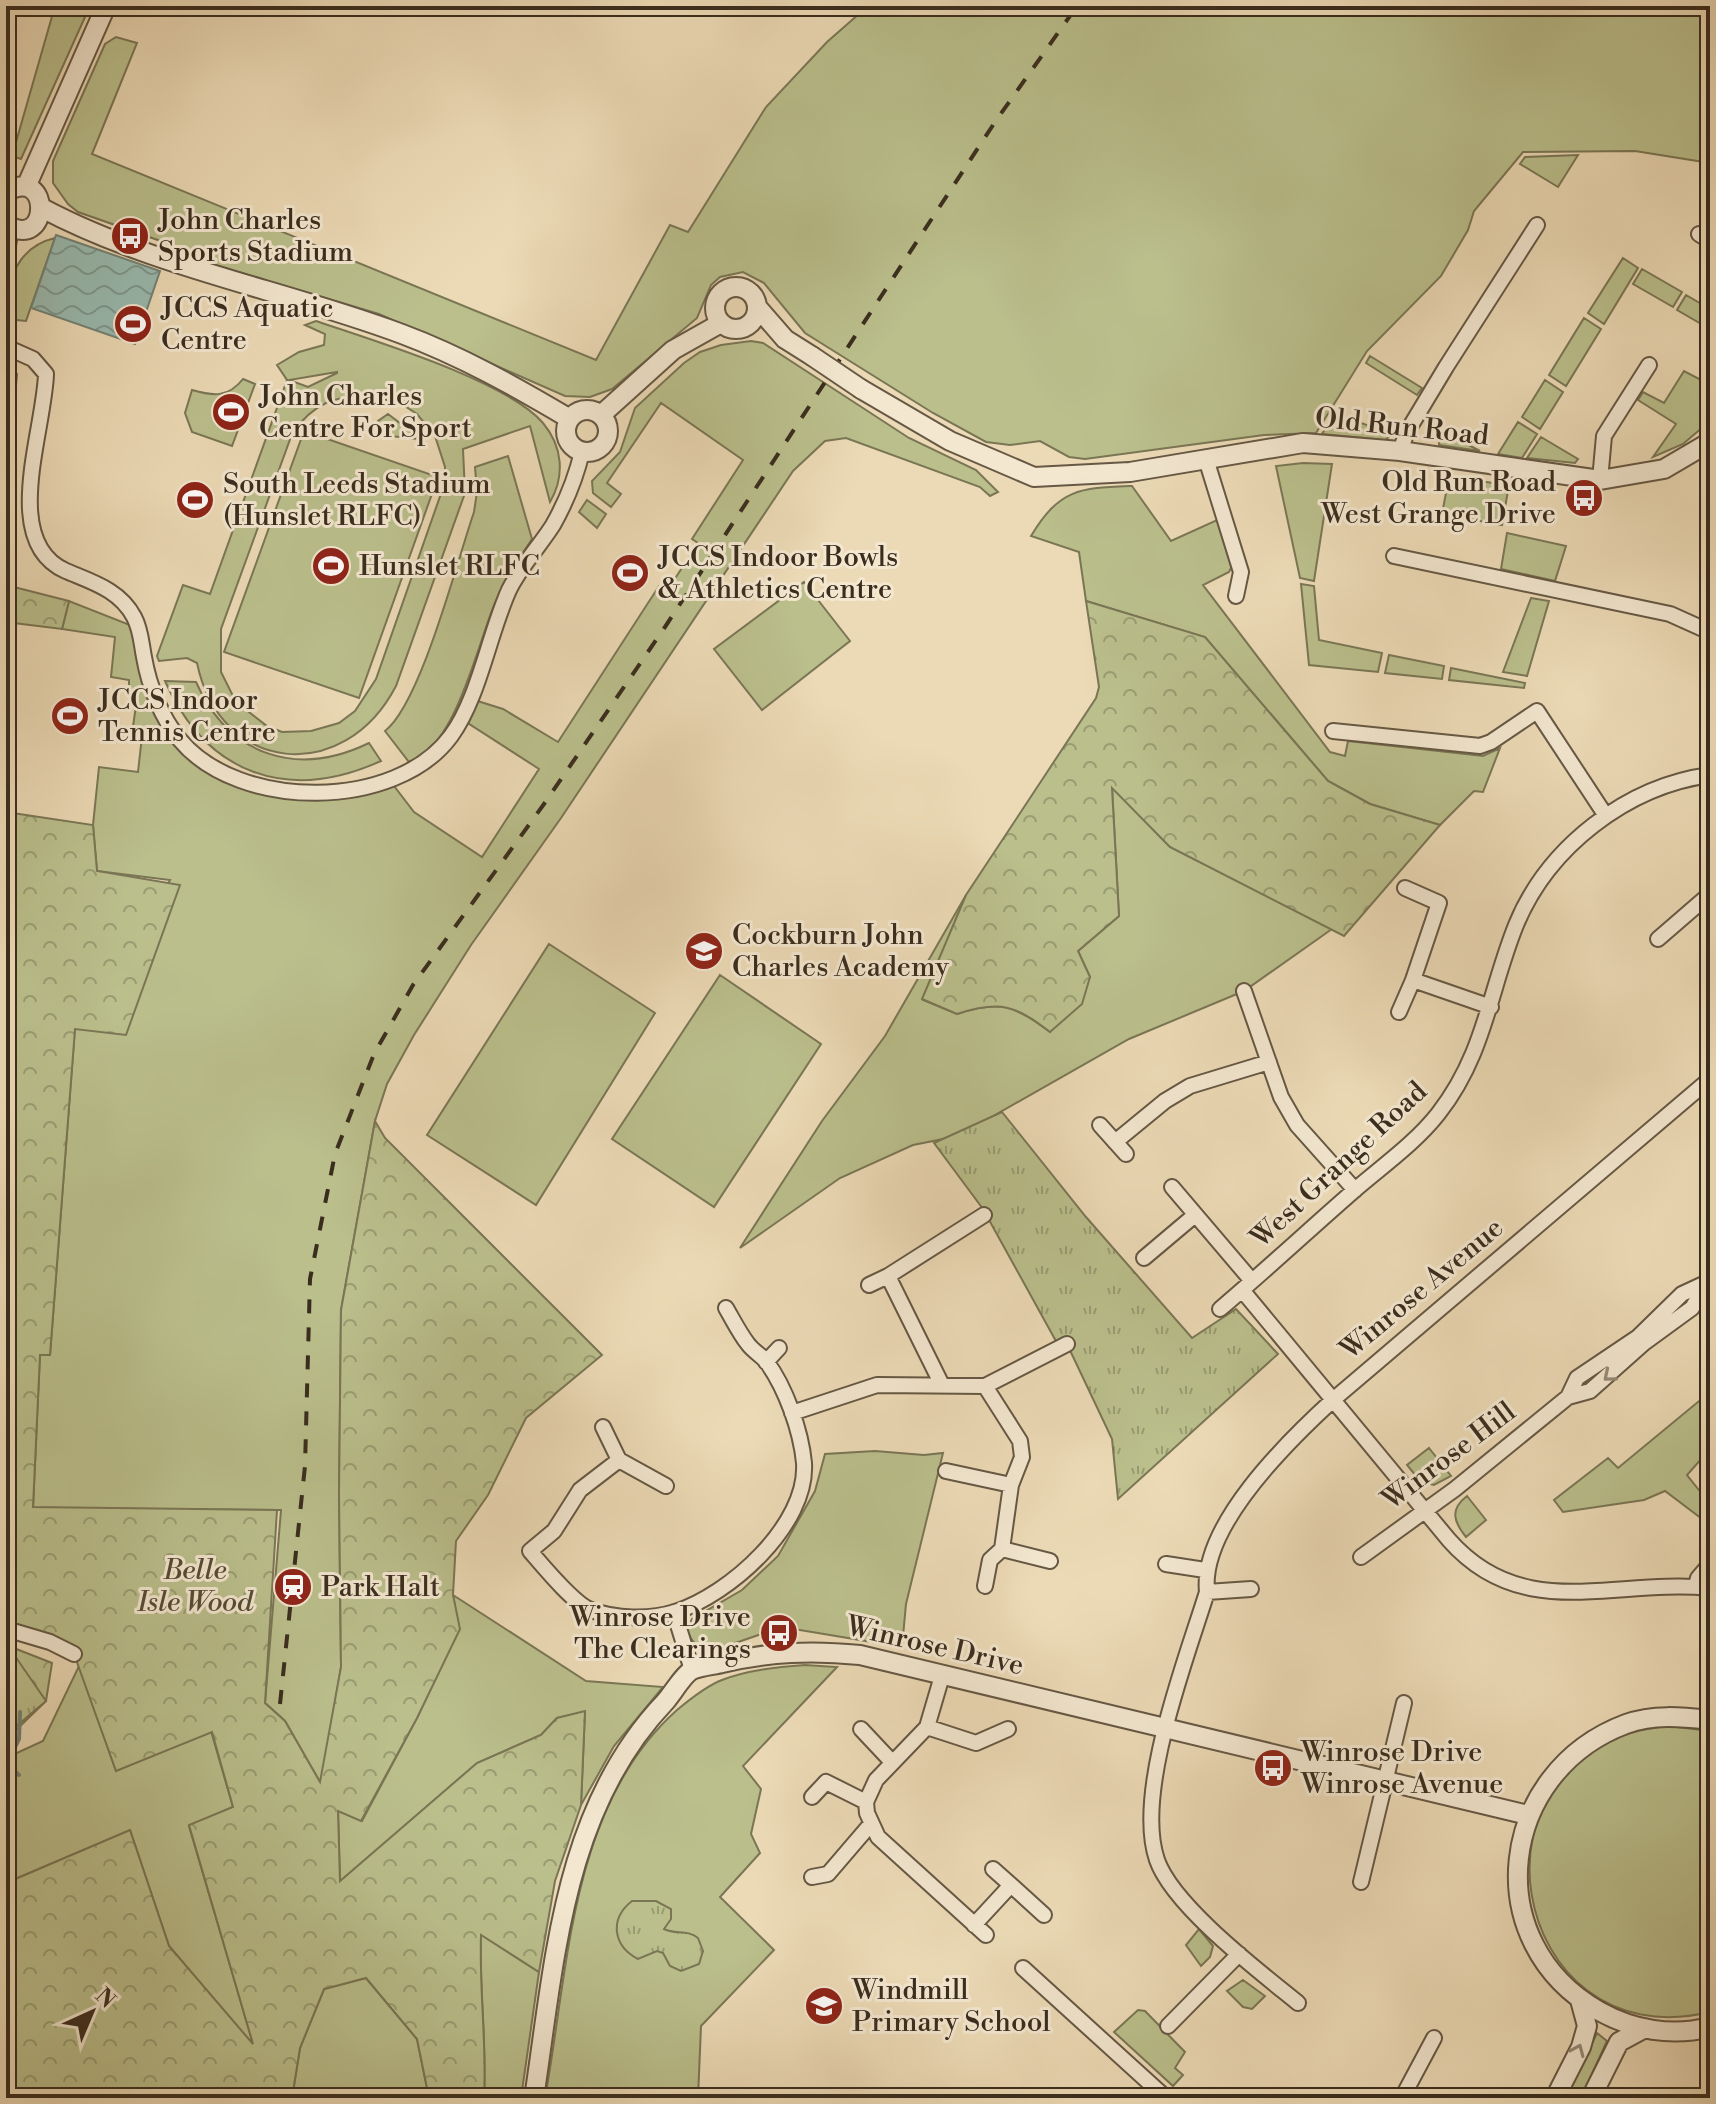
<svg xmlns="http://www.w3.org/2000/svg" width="1716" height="2104" font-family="'Libre Bodoni',serif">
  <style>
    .grass { fill: #babf8c; stroke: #7a7655; stroke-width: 2; fill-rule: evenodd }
    .forest { fill: url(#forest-crowns); stroke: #7a7655; stroke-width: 2 }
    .park { fill: url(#park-tufts); stroke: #7a7655; stroke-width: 2 }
    .water { fill: url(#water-waves); stroke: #738275; stroke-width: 2 }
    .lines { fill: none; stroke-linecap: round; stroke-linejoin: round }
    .stream { stroke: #738275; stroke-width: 4 }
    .minor-casing { stroke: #665844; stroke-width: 18 }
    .tertiary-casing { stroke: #665844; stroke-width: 22 }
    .minor { stroke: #f3e7d0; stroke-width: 14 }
    .tertiary { stroke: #f3e7d0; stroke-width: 18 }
    .rail { stroke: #3a2d1e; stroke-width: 4; stroke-dasharray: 14 14; stroke-linecap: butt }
    .tertiary-bridge-casing { stroke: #665844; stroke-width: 22; stroke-linecap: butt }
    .tertiary-bridge { stroke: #f3e7d0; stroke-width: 18 }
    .oneway { stroke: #968a77 }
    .labels { text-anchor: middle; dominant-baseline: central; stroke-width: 6; stroke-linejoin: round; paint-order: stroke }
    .poi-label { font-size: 28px; fill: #3a2d1e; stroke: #f3e7d0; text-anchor: start }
    .street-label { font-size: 28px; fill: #3a2d1e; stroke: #f3e7d0 }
    .park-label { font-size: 28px; font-style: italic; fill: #544a34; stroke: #f3e7d0 }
  </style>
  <defs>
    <pattern id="forest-crowns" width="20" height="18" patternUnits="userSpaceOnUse" patternTransform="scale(2)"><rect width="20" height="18" fill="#babf8c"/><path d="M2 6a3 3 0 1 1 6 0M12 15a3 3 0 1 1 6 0" fill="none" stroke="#989c72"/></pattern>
    <pattern id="park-tufts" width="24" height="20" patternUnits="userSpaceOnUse" patternTransform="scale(2)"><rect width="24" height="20" fill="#babf8c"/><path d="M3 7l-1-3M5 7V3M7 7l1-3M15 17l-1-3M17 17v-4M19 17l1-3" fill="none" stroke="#989c72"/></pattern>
    <pattern id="water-waves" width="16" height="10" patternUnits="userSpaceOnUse" patternTransform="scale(2)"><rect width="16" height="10" fill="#99baaf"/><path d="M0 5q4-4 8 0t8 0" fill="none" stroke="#7e988e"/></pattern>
  </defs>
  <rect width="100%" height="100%" fill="#ecdab6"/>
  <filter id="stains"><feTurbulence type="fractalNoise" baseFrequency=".0025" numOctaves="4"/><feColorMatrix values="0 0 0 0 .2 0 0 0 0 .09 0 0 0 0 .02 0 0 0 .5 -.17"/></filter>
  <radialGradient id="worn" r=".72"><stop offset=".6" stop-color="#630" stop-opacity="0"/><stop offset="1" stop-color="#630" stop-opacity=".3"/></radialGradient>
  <path class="grass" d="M55,6H90L21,159L12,156Z
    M868,6H1710V163L1635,151L1523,152L1474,211L1468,230L1441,276L1367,351L1316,433L1264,435L1085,459L1069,457L1040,441L1010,445L986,442L933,413L805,333L764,283L743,272L720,277L711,285L697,318L612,389L590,397L565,396L379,314L211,264L172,245L78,212L68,204L53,183V161L105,44L116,37L137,43L92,154L596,360L670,225L688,232L766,107L827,42Z
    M1578,155L1558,187L1520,164L1525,157Z
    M55,238L26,321L6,319C6,283 16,247 55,238Z
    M1623,258L1638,268L1604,324L1588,313Z
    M1642,269L1682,292L1673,307L1633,284Z
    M1686,295L1710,309V329L1677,310Z
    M1584,318L1601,329L1566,386L1549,375Z
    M316,321C371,340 506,380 543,423C563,447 565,476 550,502L530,426L463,449L465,493L396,686C344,786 220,774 197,663L187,658L159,661L157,656L183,585L210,594L287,380L277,365L299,352L324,345L325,334L305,325ZM337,373L308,387L289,380L337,372ZM371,395L403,405L417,414L435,436L445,467L444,485L376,679L355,711L339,723L311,731L282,732L267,726L236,702L221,672V629L292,434C313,403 334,396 371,395Z
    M751,341L763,343L909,438L976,470L998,492L990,496L980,487L846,438L825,441L793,471L561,818L471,945L414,1035L387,1084L375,1121L341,1310L339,1494L341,1667L321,1784L285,1721L265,1703L281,1510L33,1508L40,1354L50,1355L75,1028L170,880L97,871L93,825L99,767L138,772L142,736L132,734L137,698L129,696V680L111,677L115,637L62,629L69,601L140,629L164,715L213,767L313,793L391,782L414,812L482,857L539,769L460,718L468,698L503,709L558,742L659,586L667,591L698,543L692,539L743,460L661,403L607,483L621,494L611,507L593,493L592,481L620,452L635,408L684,363L700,352L721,345Z
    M1370,356L1422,388L1417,395L1366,363Z
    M1710,362V421L1683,444L1653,457L1676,424L1638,400L1643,392L1664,403L1684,371L1699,379Z
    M243,379L255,384L232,446L192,432L185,413L192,390C213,396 228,398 243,379Z
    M1545,380L1563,392L1540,429L1522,417Z
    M388,414L417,436V439L382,435L378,421Z
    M1335,414L1393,434L1385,440L1322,434Z
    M1518,422L1537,434L1522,458L1498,454Z
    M1440,430L1480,451L1439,445Z
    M304,431L438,477L359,698L224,652Z
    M1541,437L1578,459L1575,463L1527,458Z
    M508,456L532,539C518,560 505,581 495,603C477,645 456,748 409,762L385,731C421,703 457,561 474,512L477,492L475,467Z
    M1303,463L1332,464L1314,581L1300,578L1276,466Z
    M1449,477L1509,485L1502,525L1442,514Z
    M1132,486L1171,541L1217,520L1232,566L1229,572L1203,585L1330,752L1345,756L1348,741L1483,756L1500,748L1483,792L1474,791L1440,825L1370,804L1328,781L1205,637L1086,601L1079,552L1031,536C1060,488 1080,488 1132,486Z
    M587,500L606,514L597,528L579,512Z
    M1507,533L1566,546L1555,581L1501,569Z
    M804,582L850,641L762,710L714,649Z
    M1301,584L1314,586L1319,640L1382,653L1378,672L1309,665Z
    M1531,598L1549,601L1527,676L1503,672Z
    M1389,655L1444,666L1442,679L1385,673Z
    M1451,668L1525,683L1524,688L1449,680Z
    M165,681L196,682C229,756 297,778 369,743L381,761C288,803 207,775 165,681Z
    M1112,787L1170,847L1332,929L1244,991L1129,1039L958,1136L913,1145L840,1178L740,1248L822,1121L885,1036L966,895L923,1000L957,1014C999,1000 1015,1005 1050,1032L1090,977L1078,951L1119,916Z
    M549,944L655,1013L536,1205L427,1135Z
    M720,975L821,1044L714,1207L612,1139Z
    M1710,1392V1449L1687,1475L1710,1504V1525L1665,1491L1644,1500L1563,1512L1554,1500L1608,1458L1618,1468Z
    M1429,1448L1451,1476L1434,1485L1420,1481L1407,1465Z
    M875,1451L924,1455L943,1453L906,1604L902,1647L782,1627L715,1650C700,1649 691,1644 687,1629L692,1619L742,1590L778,1556L815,1491L825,1454Z
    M1467,1496L1486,1520L1466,1537C1453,1521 1450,1509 1467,1496Z
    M453,1595L586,1681L663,1687L614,1746L581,1805L585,1712L557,1718L541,1735L477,1763L340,1882L338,1810L362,1821L417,1718L459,1629Z
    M805,1665L837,1667L743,1766L761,1789L751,1834L760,1853L720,1897L774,1950L701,2026L698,2098H545C569,1967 570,1805 677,1710C689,1700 706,1686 722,1680C748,1670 777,1667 805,1665Z
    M79,1666L116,1771L211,1731L233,1807L189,1826L254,2047L169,1946L130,1830L6,1883V1758L43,1741Z
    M1669,1726L1710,1731V2012C1507,2061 1451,1745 1669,1726Z
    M1199,1929L1213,1946L1210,1957L1201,1966L1186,1945Z
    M481,1934L539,1972L521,2098H484C487,2043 479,1989 481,1934Z
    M366,1978L417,2039L429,2098H292L300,2048L324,1989Z
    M1243,1980L1265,1996L1252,2009L1243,2007L1227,1991Z
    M1138,2010L1145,2011L1185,2052L1175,2068L1183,2075L1173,2086L1114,2032Z
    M1597,2033L1607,2041L1581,2098H1565Z"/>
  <path class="forest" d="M6,371L17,374L9,464L12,519L6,577Z
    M6,585L69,601L62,629L6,622Z
    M1086,601L1205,637L1328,781L1370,804L1440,825L1344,936L1170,847L1112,788L1119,916L1078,951L1090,977L1082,1004L1050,1032C1015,1005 1000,1000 957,1014L922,999L966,895L1096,698L1099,687Z
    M6,812L93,825L97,871L180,885L126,1035L75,1029L50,1355H40L33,1507L277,1510L265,1703L285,1721L320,1782L341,1667L339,1494L341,1310L375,1121L385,1138L602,1355L526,1418L488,1495L456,1541L453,1595L460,1629L417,1718L361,1821L338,1811L340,1881L477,1763L541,1735L557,1718L585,1711L581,1805L555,1881L539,1972L481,1935C479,1990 487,2043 484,2098H429L417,2039L366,1978L324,1989L300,2048L292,2098H6V1883L130,1830L169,1946L253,2044L189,1825L233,1807L212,1732L116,1771L74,1654L6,1629Z
    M6,1645L52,1663L46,1701L13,1733L6,1756Z"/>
  <path class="park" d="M1002,1112L1086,1217L1192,1338L1236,1309L1278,1354L1118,1499L1112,1439L1067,1344L1057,1343L983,1209L934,1143Z
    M6,1643L46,1701L6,1735Z
    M632,1901H656L671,1909V1919L664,1929C676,1935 687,1929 698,1938L703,1951L699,1964L681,1971L670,1966L663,1953L657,1951L638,1959C613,1946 609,1919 632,1901Z"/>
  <path class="water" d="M56,235L160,271L135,344L31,308Z"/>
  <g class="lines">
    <path class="stream" d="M7,1764L19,1775
      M6,1765L19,1739L20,1712"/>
    <defs>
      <path id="minor" d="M1699,234L1710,241
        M6,258L11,227
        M6,347L33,359L46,374C44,433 0,542 66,571C92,582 120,590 134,617C141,630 141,642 144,657C149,686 161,717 180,740C239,811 396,811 451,736C479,698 489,634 509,590C520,567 539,547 553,525C566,502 576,477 582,452
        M1400,451L1407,432L1446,367L1537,225
        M1206,459L1241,572L1236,596
        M1600,480L1604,436L1649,365
        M1394,556L1670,614L1710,632
        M1333,731L1480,746L1491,742L1537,711L1606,816
        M1405,888L1439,903L1413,980L1491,1007
        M1658,939L1710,894
        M1244,991L1281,1097L1297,1125L1355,1190
        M1399,1012L1413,980
        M1100,1125L1126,1154
        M1115,1142L1165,1101L1190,1086L1269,1062
        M1172,1187L1252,1281
        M1144,1258L1195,1215
        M869,1285L888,1276
        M1242,1290L1449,1540C1523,1624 1614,1578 1710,1588
        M1220,1309C1266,1270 1311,1228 1357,1188C1384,1165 1416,1142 1438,1114C1485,1054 1489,992 1516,925C1548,847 1627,786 1710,775
        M766,1362L779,1348
        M941,1383L888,1276L984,1215
        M985,1386L1020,1441L1022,1457L1011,1485L1002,1549L990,1560L985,1586
        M1568,1397L1590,1391L1644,1343L1692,1308L1705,1286
        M792,1413L877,1385L985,1386L1067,1344
        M603,1427L619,1460
        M946,1471L1011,1485
        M666,1486L619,1460L580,1490L554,1531L530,1551C543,1566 574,1604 591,1610C615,1619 650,1620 675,1612C729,1595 808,1525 804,1463C801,1431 786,1388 766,1361C761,1355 753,1351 748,1344C740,1334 733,1320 726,1308
        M1002,1549L1050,1561
        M1361,1557L1455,1489L1568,1397L1577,1378L1638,1337L1682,1294L1710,1281
        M1166,1564L1205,1570
        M1696,1586L1698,1578L1710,1564
        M1207,1592L1251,1589
        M674,1612L692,1670
        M6,1629L50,1642L74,1654
        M942,1676L927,1727L876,1780L866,1802L867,1813L878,1837L986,1935
        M927,1727L976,1743L1008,1729
        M861,1729L892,1762
        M812,1797L826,1782L866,1802
        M993,1869L1011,1885
        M812,1877L828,1874L870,1825
        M1361,1882L1404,1703
        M974,1925L1011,1885L1044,1915
        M1023,1968L1166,2098
        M1298,2003C1260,1972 1173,1906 1157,1860C1134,1793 1186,1660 1207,1592C1200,1526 1288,1441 1334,1399L1710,1079
        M1168,2026L1239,1954
        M1402,2098L1434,2038"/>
      <path id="tertiary" d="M26,187L106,6
        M6,192C52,164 51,253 6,224
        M42,208C153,267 285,290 402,334C461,356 516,387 570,419
        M715 308a21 21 0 1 1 42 0a21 21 0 1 1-42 0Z
        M758,308L785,339L812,356
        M861,389L950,441L1034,477L1130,472L1303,443L1400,451L1600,480L1664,469L1710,442
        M566 431a21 21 0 1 1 42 0a21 21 0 1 1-42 0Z
        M601,415L673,350L721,323
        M1710,1720C1682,1717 1653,1714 1626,1724C1498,1772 1477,1942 1599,2011C1633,2030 1672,2037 1710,2027
        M534,2098C555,1960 563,1809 665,1702C673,1693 683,1675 692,1670C700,1666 714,1665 722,1663C770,1652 811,1650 860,1655L1528,1815
        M1555,2098L1581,2047L1587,2026L1580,2000
        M1591,2098L1619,2042L1643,2029"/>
    </defs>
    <use href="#minor" class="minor-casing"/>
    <use href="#tertiary" class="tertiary-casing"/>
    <use href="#minor" class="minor"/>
    <use href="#tertiary" class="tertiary"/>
    <path class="rail" d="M280,1704L305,1466L310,1279L335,1154L374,1054L413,985L544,804L665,627L995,122L1077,6"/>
    <defs>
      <path id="tertiary-bridge" d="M812,356L861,389"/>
    </defs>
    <use href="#tertiary-bridge" class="tertiary-bridge-casing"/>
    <use href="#tertiary-bridge" class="tertiary-bridge"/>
  </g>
  <defs><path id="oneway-chevron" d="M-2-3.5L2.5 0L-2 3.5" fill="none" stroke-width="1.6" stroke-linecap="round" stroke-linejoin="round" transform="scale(2)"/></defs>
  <g class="oneway">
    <use href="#oneway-chevron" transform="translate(1609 1376) rotate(140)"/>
    <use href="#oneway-chevron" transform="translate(1578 2050) rotate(-67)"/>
  </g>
  <defs>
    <symbol id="bus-disc" viewBox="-11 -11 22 22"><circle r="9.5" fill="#8f2418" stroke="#f3e7d0"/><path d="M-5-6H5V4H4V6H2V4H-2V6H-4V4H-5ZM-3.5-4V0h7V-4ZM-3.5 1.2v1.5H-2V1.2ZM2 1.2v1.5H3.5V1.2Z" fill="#fff"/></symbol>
    <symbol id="stadium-disc" viewBox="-11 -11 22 22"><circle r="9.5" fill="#8f2418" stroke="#f3e7d0"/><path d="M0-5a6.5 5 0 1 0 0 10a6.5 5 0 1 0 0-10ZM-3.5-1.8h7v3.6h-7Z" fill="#fff"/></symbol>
    <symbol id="school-disc" viewBox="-11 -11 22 22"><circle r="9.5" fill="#8f2418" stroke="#f3e7d0"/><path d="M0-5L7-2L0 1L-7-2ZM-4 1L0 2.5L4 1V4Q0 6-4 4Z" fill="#fff"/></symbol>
    <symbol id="station-disc" viewBox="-11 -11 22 22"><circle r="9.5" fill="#8f2418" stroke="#f3e7d0"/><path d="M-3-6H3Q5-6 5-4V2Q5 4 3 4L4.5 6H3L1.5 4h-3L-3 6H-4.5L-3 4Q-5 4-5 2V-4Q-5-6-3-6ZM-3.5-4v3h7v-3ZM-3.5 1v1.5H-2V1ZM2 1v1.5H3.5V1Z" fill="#fff"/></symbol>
  </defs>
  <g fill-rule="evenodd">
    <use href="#bus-disc" x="108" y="214" width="44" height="44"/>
    <use href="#stadium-disc" x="111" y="302" width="44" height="44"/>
    <use href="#stadium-disc" x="209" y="390" width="44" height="44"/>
    <use href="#bus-disc" x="1562" y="476" width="44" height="44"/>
    <use href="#stadium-disc" x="173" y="478" width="44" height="44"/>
    <use href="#stadium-disc" x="309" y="544" width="44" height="44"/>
    <use href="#stadium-disc" x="608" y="551" width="44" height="44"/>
    <use href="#stadium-disc" x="48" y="694" width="44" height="44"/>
    <use href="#school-disc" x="682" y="929" width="44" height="44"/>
    <use href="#station-disc" x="271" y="1565" width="44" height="44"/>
    <use href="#bus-disc" x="757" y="1611" width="44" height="44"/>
    <use href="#bus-disc" x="1251" y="1746" width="44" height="44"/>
    <use href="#school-disc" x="802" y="1984" width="44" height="44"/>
  </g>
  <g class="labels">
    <g class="poi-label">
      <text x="158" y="220">John Charles<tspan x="158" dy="32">Sports Stadium</tspan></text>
      <text x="161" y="308">JCCS Aquatic<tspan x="161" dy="32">Centre</tspan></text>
      <text x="259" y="396">John Charles<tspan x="259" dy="32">Centre For Sport</tspan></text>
      <text x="1556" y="482" text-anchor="end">Old Run Road<tspan x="1556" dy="32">West Grange Drive</tspan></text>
      <text x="223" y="484">South Leeds Stadium<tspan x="223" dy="32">(Hunslet RLFC)</tspan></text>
      <text x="658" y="557">JCCS Indoor Bowls<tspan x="658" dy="32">&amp; Athletics Centre</tspan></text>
      <text x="359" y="566">Hunslet RLFC</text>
      <text x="98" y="700">JCCS Indoor<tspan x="98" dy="32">Tennis Centre</tspan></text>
      <text x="732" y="935">Cockburn John<tspan x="732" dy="32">Charles Academy</tspan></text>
      <text x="321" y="1587">Park Halt</text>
      <text x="751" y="1617" text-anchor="end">Winrose Drive<tspan x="751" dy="32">The Clearings</tspan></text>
      <text x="1301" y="1752">Winrose Drive<tspan x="1301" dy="32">Winrose Avenue</tspan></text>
      <text x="852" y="1990">Windmill<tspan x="852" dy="32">Primary School</tspan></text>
    </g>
    <g class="street-label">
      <text transform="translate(1402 427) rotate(6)">Old Run Road</text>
      <text transform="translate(1339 1165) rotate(-43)">West Grange Road</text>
      <text transform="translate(1422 1289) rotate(-40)">Winrose Avenue</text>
      <text transform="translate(1449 1456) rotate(-37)">Winrose Hill</text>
      <text transform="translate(935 1646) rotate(13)">Winrose Drive</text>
    </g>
    <g class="park-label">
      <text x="195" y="1570">Belle<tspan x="195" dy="32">Isle Wood</tspan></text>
    </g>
  </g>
  <rect width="1716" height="2104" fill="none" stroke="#ecdab6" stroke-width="32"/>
  <rect x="8" y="8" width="1700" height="2088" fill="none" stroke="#3a2d1e" stroke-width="4"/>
  <rect x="16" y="16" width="1684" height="2072" fill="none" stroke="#3a2d1e" stroke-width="2"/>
  <g transform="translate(92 2012) rotate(44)" stroke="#f3e7d0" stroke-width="6" paint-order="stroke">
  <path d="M0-6L14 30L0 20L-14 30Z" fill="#3a2d1e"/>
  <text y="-12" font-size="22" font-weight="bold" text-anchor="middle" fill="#3a2d1e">N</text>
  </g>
  <rect width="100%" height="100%" filter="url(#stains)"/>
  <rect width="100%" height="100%" fill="url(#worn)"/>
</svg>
